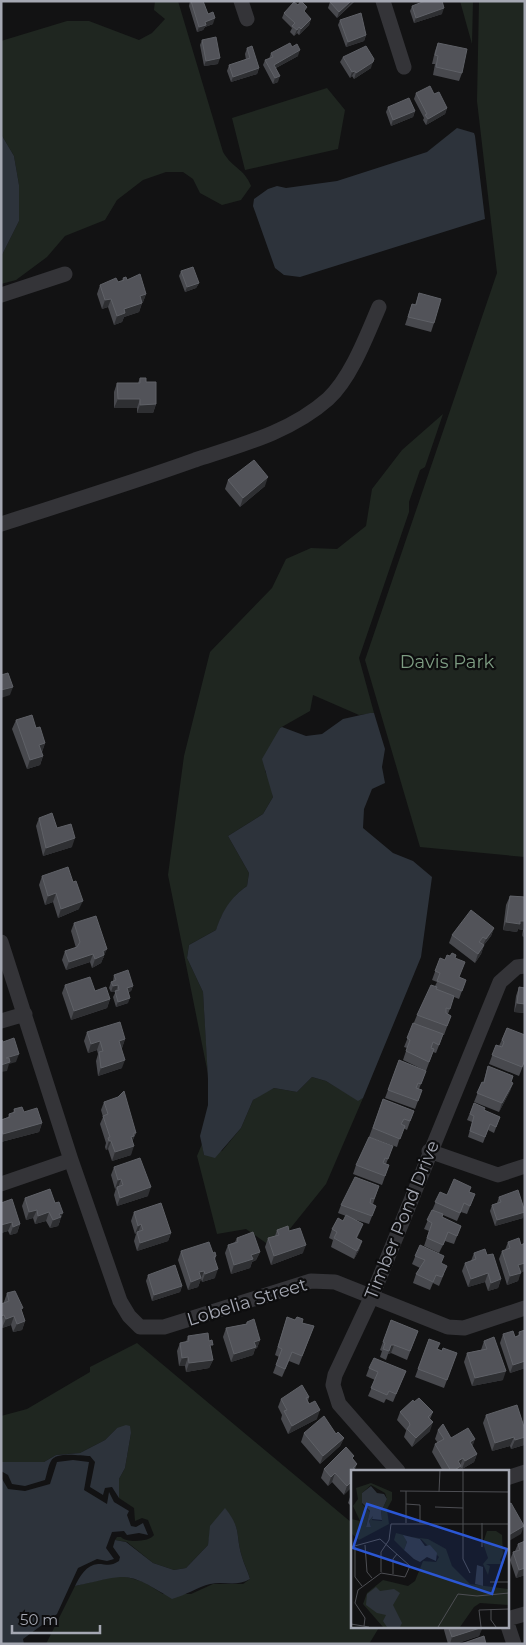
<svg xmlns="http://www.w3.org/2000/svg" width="526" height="1645" font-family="Montserrat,sans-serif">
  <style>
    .green { fill: #1f2620 }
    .water { fill: #2d333b }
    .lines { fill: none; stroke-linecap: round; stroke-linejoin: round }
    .minor { stroke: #343438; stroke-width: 15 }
    .wall { fill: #48494e }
    .shaded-wall { fill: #2e2f32 }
    .building { fill: #525359; stroke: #5f6167 }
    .labels { text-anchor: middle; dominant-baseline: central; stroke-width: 4.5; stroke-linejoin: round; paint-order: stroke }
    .park-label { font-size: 18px; fill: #7d9c82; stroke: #0d0d0e }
    .street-label { font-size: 18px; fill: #a5a8b3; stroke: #0d0d0e }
    .inset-road { fill: none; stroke: #4d4e53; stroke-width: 1 }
    .view { fill: #2b57d4; fill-opacity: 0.15; stroke: #2b57d4; stroke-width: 2.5 }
    .inset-edge { fill: none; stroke: #a5a8b3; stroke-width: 2.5 }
  </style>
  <rect width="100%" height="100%" fill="#121213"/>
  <path class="green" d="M155,1H178L223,152C233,169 244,168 251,186L241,200L222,205L200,193L193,179L183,172H166L143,180L117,200L105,220L65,236L47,257L16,280L1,284V257L19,221V185L14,156L1,134V41L67,21H89L139,40L152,33L165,19L154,10Z
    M460,1H473L472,44Z
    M479,1H525V857L420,847L365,660L497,273L477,101Z
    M327,88L345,110L338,149L245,170L232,118Z
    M443,414L425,467L420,470L409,502V512L359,658L374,713L359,715L313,695L310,711L280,728L265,771L271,783L273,797L263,814L228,836L249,873L247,886C230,898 223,911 216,930L189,945L187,958L203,992L208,1074L168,875L184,756L210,652L272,588L286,559L311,548L337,549L366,526L372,489L402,450Z
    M312,1077L326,1081L358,1100L363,1098L326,1184L289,1230L266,1243L246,1229L217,1234L197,1156L202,1144L204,1155L222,1151L241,1128L253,1100L263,1093L274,1088L297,1092Z
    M137,1343L352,1523V1626H380L369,1644H46L75,1586L120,1575L144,1582L163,1594H191L213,1584H243L250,1579C248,1571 244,1564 242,1557C235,1534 242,1529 225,1509L211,1526L208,1545L186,1568L174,1570L153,1563L127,1542L115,1540L117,1537H121C126,1543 150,1542 154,1535L148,1520L142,1518L135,1521L134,1508L119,1498V1479L125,1468L131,1433L117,1428L105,1440L80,1453L56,1455L44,1462H1V1416L27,1409L90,1372V1367Z"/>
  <path class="water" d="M457,128L474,133L475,136L485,219L300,277L284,275L275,268L253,206L254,199L268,189L277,186L286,188L337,181L427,152Z
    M1,134L14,156L19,185V221L1,257Z
    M370,713H374L385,749L382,767L385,783L372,789L364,809L363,828L393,853L413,861L432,877L421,957L363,1098L358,1101L326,1081L312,1077L297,1092L274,1088L253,1100L241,1128L215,1158L204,1155L200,1136L208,1105V1079L203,992L187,958L189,945L216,930C223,910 230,898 247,886L249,873L228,836L263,814L273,797L262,759L280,728L282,727L306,736L322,734L343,719Z
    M126,1425L130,1426L131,1433L125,1468L119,1479V1498L112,1487L105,1488L103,1495L90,1487L95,1462L90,1456C81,1456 56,1451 51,1461C48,1466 47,1474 45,1480L25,1486L12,1484L8,1475L1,1471V1462H44L56,1455L80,1453L105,1440L117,1428Z
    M73,1460L89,1462L84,1490L107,1504L109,1492L114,1502L129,1511L127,1515L131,1526L136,1527L143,1523L148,1535L139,1533L127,1535L124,1531L112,1532L106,1548L114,1559L107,1561L97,1559L78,1568L57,1614L23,1639L24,1644H1V1477L8,1489L25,1491L50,1484L57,1462Z
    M225,1508C242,1529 235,1534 242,1557C244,1564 248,1572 250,1579C237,1587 224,1581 210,1584C198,1587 186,1595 172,1599C124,1569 128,1575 75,1586C80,1576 86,1565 98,1564C107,1564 110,1567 119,1561L120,1557L113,1547L115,1540L126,1542L153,1563L174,1570L186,1568L208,1545L210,1526Z"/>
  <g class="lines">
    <path class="minor" d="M241,1L247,19
      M383,1L404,67
      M1,295L65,274
      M1,524C66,503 131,483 195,460C241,445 291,432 328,399C351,378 367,335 379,307
      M1,942L71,1160L120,1301L129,1316L140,1327H164L311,1281L335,1282L448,1327L464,1328L525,1308
      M1,1021L25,1014
      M429,1151L498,1175L525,1166
      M1,1184L71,1160
      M398,1471L339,1404L333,1385L335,1375L372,1296L500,982L517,967L525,966
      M507,1478L525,1472
      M507,1619L525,1614
      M507,1623L514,1644"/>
  </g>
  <path class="wall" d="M190,1H203L208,14L213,24L205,27L203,30L197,32L189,6Z
    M330,2H354L337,18L328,8Z
    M412,6L442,14L414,23L410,11Z
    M284,13H305L311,19L309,25L299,35L297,33L294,36L290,32L292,28L282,18Z
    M340,20L366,35L364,41L346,47L338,25Z
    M202,40L218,64L204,66L200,45Z
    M438,43L462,73L459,81L433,75L435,64H432L435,51Z
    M247,48L259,68L257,74L231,82L227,71L229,65L246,60L245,54Z
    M271,53L298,56L276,68L278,82L273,84L263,65L265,60L269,59Z
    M343,57L371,68L354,79L352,76L350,78L340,62Z
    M416,93L434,94L447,108L445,114L426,125L423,120L424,118L414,99Z
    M388,107L415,111L413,117L391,126L386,112Z
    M181,271L199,283L196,288L185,292L179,276Z
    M123,278L127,280L146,294L143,302L142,303L139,312L124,317L122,322L114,325L108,307L102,309L97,294L100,285L118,282L122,281Z
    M419,293L434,323L431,332L405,325L412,304L415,305Z
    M140,378L146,382L156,404L153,413H137V408H114V392L117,383H138Z
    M228,480L265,486L240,507L225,489Z
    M16,720L36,728L45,743L42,752H41L43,756L40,765L27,769L12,729Z
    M39,818L57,828L72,847L43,856L36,826Z
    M42,876L79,909L58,918L53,902L45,905L39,885Z
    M510,896L525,897V937L522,936L523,930L518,929L517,932L503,930L506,905Z
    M74,923L104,958H103L101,963L92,968L90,962L66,970L62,960L65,951L76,948L71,931Z
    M494,928L491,936L484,945L481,954L475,963L449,943L452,935Z
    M440,958L445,960L455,958L459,977L466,980L459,999L454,997L448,1014L451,1016L444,1035H443L436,1053L433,1052L426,1071L403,1060L407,1048L404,1047L417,1015L435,986L437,982L432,980Z
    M114,975L133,986L131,991L129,992L128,1003L116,1007L113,997L116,991L111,992L109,988L111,982L113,981Z
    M65,985L95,991L110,999L107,1008L71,1020L62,993Z
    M519,987L525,988V1013L514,1012L516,996Z
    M507,1028L525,1035V1061L519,1076L489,1064L496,1045L499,1046Z
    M87,1032L125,1039L122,1048H121L122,1068L98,1076L96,1061L98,1054L97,1050L88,1053L84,1041Z
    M399,1060L426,1071L419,1089L422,1090L415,1109L385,1098Z
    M488,1066L513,1083L510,1091L499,1112L474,1102L482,1082L483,1083Z
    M383,1099L414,1111L407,1130L403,1128L397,1147L369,1137Z
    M104,1102L136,1133L132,1142L131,1155L112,1161L108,1149L106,1150L105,1147L106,1143L100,1124L103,1117L101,1110Z
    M474,1103L484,1110L500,1117L494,1133L488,1130L483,1143L468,1137L472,1122L467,1120Z
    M14,1109L24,1112L42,1123L39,1132L1,1142V1120L8,1117L9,1114L13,1113Z
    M393,1146L386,1164L389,1165L382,1185L353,1174L356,1165Z
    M114,1167L148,1196L117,1206L114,1195L116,1188L115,1189L111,1175Z
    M379,1186L373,1204L376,1206L369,1224L353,1219L363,1224L357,1238L362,1241L359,1250L354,1259L331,1247L333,1240L329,1238L332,1229L343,1221L346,1216L338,1213L341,1205Z
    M50,1189L60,1221L58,1226L50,1228L46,1221L35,1224L33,1218L26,1220L22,1206L25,1198Z
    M440,1192L447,1195L469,1192L475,1194L467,1214L461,1212L457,1221L443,1215L442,1217L461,1226L454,1244L445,1241L439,1253L424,1246L429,1231L424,1229Z
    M499,1197L523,1218L495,1226L490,1211L492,1205L497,1203Z
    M1,1203L20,1224L17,1233L10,1235L8,1231L1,1233Z
    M134,1212L171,1233L168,1241L137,1251L134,1241L136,1234H135L131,1221Z
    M277,1230L289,1231L303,1253L271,1265L265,1247L268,1238L275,1236Z
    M237,1238L260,1252L256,1260L252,1262L250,1268L231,1274L225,1253L228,1245L235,1242Z
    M508,1242L521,1245L525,1243V1271L520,1272L518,1281L507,1285L499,1259L502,1251L505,1250Z
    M420,1245L444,1274L439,1286L433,1283L430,1290L413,1283L416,1274L420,1268L412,1264Z
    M181,1251L213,1253L216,1256L215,1260V1278L202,1282L201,1279L198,1287L188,1290L178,1260Z
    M474,1253L487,1255L501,1279L498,1288L488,1291L485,1282L468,1287L462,1271L465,1263L471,1261Z
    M148,1275L182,1286L180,1292L152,1301L146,1281Z
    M7,1293L22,1312L25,1321L22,1330L13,1332L11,1325L2,1328L1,1324L4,1303V1302Z
    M287,1317L302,1323L314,1326L299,1365L289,1361L282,1377L273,1373L279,1357L275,1355Z
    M391,1320L418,1331L407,1360L391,1353L388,1354L386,1360L380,1357L382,1351L380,1350Z
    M247,1322L260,1340L257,1348L255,1349L253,1355L231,1362L223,1337L226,1328L246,1324Z
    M525,1330V1368L510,1373L500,1343L503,1334L515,1337L518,1336L519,1332Z
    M188,1336L211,1350L213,1360L209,1368L186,1372L185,1366H179L177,1351L180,1343L186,1342Z
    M429,1339L437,1349L442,1351L457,1353L444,1388L415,1377Z
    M484,1341L503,1380L472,1386L464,1362L467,1353L481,1350Z
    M369,1368L406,1371L393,1402L386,1399L384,1403L368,1396L375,1380L366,1376Z
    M309,1397L308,1401L317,1419L288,1434L281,1419L282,1415L278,1407L281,1399Z
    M414,1402L433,1412L430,1419V1431L412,1447L404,1437L406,1431V1430L397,1420L400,1412Z
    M486,1415L524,1445L511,1449L510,1446L492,1451L483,1423Z
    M438,1430L451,1438L475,1439L472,1446L477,1454L474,1462L462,1469L461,1468L459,1471H443L432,1452L435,1444L438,1443L435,1439Z
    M304,1433L336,1434L344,1438L340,1446L320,1464L301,1442Z
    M353,1459L357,1464L344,1495L332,1482L328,1486L321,1478L324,1469Z
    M352,1493V1507L348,1503L351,1494Z
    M525,1541V1575L516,1578L510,1560L513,1552L515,1551L518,1544Z
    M445,1626H482L479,1636L455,1644H448L444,1630Z"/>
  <path class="shaded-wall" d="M351,1H354L337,18L339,12Z
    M444,8L442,14L414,23L416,18Z
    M215,18L213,24L205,27L203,30L197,32L199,27L205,22Z
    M311,19L309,25L299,35L301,29Z
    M299,27L297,33L294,36L297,30Z
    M366,35L364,41L346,47L348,42Z
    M300,50L298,56L272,70L274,65Z
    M220,58L218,64L204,66L206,61Z
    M373,62L371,68L354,79L356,73Z
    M259,68L257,74L231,82L233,77Z
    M355,71L352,76L350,78L352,72Z
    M280,76L278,82L273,84L275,78Z
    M447,108L445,114L426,125L428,119Z
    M415,111L413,117L391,126L393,120Z
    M199,283L196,288L185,292L187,287Z
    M146,294L143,302L136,305L140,296Z
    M111,299L108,307L102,309L105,300Z
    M142,303L139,312L124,317L122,322L114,325L117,316L124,309Z
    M118,399H140L137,408H114Z
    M156,404L153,413H137L140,405Z
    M268,477L265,486L240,507L243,498Z
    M13,687L10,695L1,698V690Z
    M45,743L42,752L36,754L39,745Z
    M43,756L40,765L27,769L30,760Z
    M75,838L72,847L43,856L46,848Z
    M56,893L53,902L45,905L48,896Z
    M83,901L79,909L58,918L61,909Z
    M520,921H525V926L523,930L518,929L517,932L503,930L506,922Z
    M494,928L491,936L482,947L486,939Z
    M525,929V937L522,936Z
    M484,945L481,954L475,963L478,954Z
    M107,949L101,963L92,968L95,959L103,951Z
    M93,954L90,962L66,970L69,962Z
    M118,985L116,991L111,992L113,986Z
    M133,986L131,991L125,993L127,988Z
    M130,998L128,1003L116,1007L118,1002Z
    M110,999L107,1008L71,1020L74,1011Z
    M517,1003L525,1004V1013L514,1012Z
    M125,1039L122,1048L116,1050L119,1041Z
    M100,1041L97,1050L88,1053L91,1044Z
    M19,1054L16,1062L9,1064L7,1071L1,1072V1065L6,1058Z
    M125,1060L122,1068L98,1076L101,1068Z
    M513,1083L510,1091L499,1112L502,1103Z
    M42,1123L39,1132L1,1142L3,1134Z
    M134,1133H136L132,1141L131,1137Z
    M109,1141H111L108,1149L106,1150Z
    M134,1146L131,1155L112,1161L115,1152Z
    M121,1179L118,1188L117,1187L115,1189L118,1180Z
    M151,1187L148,1196L117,1206L120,1198Z
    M37,1210L33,1218L26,1220L29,1212Z
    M49,1212L46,1221L35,1224L38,1216Z
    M525,1212L523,1218L495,1226L497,1220Z
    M63,1213L58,1226L50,1228L53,1220L59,1214Z
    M12,1222L8,1231L1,1233V1225Z
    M20,1224L17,1233L10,1235L13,1227Z
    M141,1224L138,1233L137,1232L136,1234H135L138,1226Z
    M363,1224L360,1232L353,1246L356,1238Z
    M171,1233L168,1241L137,1251L140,1243Z
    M362,1241L359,1250L354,1259L357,1251Z
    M306,1245L303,1253L271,1265L274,1256Z
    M260,1252L256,1260L252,1262L250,1268L231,1274L234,1265L251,1255Z
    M525,1263V1271L515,1274L518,1265Z
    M218,1269L215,1278L202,1282L205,1274Z
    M204,1271L198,1287L188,1290L191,1282L199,1272Z
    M488,1273L485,1282L468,1287L471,1279Z
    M521,1273L518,1281L507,1285L510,1276Z
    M501,1279L498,1288L488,1291L491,1283Z
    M182,1286L180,1292L152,1301L154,1295Z
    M4,1315L1,1324V1316Z
    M14,1316L11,1325L2,1328L6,1319Z
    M25,1321L22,1330L13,1332L17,1324Z
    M260,1340L257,1348L255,1349L253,1355L231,1362L234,1354L254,1342Z
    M391,1345H394L391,1353L388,1354Z
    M188,1357L185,1366H179L182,1358Z
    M213,1360L209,1368L186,1372L189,1363Z
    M525,1361V1368L510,1373L513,1365Z
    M506,1371L503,1380L472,1386L475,1378Z
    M320,1410L317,1419L288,1434L292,1426Z
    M433,1422L430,1431L412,1447L416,1438Z
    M514,1437L510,1446L492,1451L495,1443Z
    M525,1437V1442L524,1445L511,1449L515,1440Z
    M344,1438L340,1446L320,1464L323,1456Z
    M475,1439L472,1448L470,1442Z
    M477,1454L474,1462L462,1469L465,1461Z
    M463,1458L460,1466L458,1461Z
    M461,1466L459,1471H453Z
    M335,1473L332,1482L328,1486L331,1477Z
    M352,1481V1487L344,1495L347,1486Z
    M524,1526L521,1534L507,1542V1536Z
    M525,1568V1575L516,1578L519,1570Z
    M483,1627L479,1636L455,1644H450L452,1637Z"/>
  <path class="building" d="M191,1H203L208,14L213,12L215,18L205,22L206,25L199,27Z
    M301,1L307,7L304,11L311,19L301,29L299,27L297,30L292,26L295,23L284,13L294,2L298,5Z
    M331,1H351L339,12L330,2Z
    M425,1H442L444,8L416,18L412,6Z
    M361,13L366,35L348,42L340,20Z
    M216,37L220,58L206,61L202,40Z
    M290,43L292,47L297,44L300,50L274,65L280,76L275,78L265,60L273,57L271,53Z
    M438,43L467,49L462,73L436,67L438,56L435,55Z
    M252,46L259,68L233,77L229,65L250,58L247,48Z
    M366,46L374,59L373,62L356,73L355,71L352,72L343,57Z
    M430,86L434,94L439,92L447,108L428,119L425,115L427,114L416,93Z
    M409,98L415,111L393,120L388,107Z
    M193,267L199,283L187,287L181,271Z
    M140,274L146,294L140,296L142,303L124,309L125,313L117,316L111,299L105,300L100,285L116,278L118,282L124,280L123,278L126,277L127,280Z
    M419,293L441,299L434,323L408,317L412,304L416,305Z
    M140,378H146V382H156V404L140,405V399H118L117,383H140Z
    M254,460L268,477L243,498L228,480Z
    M8,673L13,687L1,690V675Z
    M32,715L36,728L40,727L45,743L39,745L43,756L30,760L16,720Z
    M52,813L57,828L71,824L75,838L46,848L39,818Z
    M68,867L73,882L76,881L83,901L61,909L56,893L48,896L42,876Z
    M510,896L525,897V921H520V924L506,922Z
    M471,910L494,928L486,939L483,937L479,942L484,945L478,954L452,935Z
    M96,916L107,949L103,951L104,955L95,959L93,954L69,962L65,951L77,947L80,942L74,923Z
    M452,953L456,955L455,958L465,962L459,977L466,980L462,991L437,981L440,973L435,971L440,958L445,960L447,955L450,956Z
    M128,970L133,986L127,988L130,998L118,1002L115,991L119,990L118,985L113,986L111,982L116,980L114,975Z
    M90,977L95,991L106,987L110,999L74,1011L65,985Z
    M431,985L437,987L436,989L454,996L450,1009L446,1008V1013L451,1016L447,1026L417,1015Z
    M519,987L525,988V1004L517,1003Z
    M120,1022L125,1039L119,1041L125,1060L101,1068L99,1052L103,1051L100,1041L91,1044L87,1032Z
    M413,1023L443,1034L439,1045L433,1042L431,1048L434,1049L429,1062L406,1051L410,1040L407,1038Z
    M507,1028L525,1035V1060L522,1067L492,1055L496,1045L502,1047L504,1042L502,1040Z
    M14,1038L19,1054L6,1058H9L10,1062L1,1065V1040H2L3,1042Z
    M399,1060L426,1071L421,1084L418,1083L416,1088L422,1090L418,1101L388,1090Z
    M488,1066L513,1076L511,1082L513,1083L502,1103L477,1093L482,1082L484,1083Z
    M124,1091L136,1133H134V1136L131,1137L134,1146L115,1152L111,1141H109L108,1138L110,1137L103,1116L108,1114L104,1102L118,1097Z
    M383,1099L414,1111L410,1121L404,1119L401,1124L405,1126L400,1139L373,1128Z
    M474,1103L485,1108L484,1110L500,1117L496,1127L490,1124L485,1137L470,1131L474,1116L470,1114Z
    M22,1107L24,1112L37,1108L42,1123L3,1134L1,1127V1120L10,1117L9,1114L15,1112L14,1109Z
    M369,1137L393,1146L388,1159L385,1158L383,1163L389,1165L385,1176L356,1165Z
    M140,1158L151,1187L120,1198L117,1187L123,1185L121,1179L118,1180L114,1167Z
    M355,1177L379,1186L374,1199L371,1198L370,1203L376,1206L372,1216L341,1205Z
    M454,1179L471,1187L469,1192L475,1194L470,1206L464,1203L460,1213L435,1202L440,1192L447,1195Z
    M50,1189L55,1203L59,1202L63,1213L59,1214L61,1217L53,1220L49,1212L38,1216L37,1210L29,1212L25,1198Z
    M518,1190L525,1212L497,1220L492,1205L501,1202L499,1197Z
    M12,1199L20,1224L13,1227L12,1222L1,1225V1203Z
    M161,1203L171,1233L140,1243L137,1232L143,1230L141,1224L138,1226L134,1212Z
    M432,1210L443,1214L442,1217L461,1226L457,1236L448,1232L443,1245L427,1238L432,1223L427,1220Z
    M346,1215L363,1224L356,1238L362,1241L357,1251L334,1238L337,1232L332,1229L338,1218L343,1221Z
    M288,1226L289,1231L300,1228L306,1245L274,1256L268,1238L279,1235L277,1230Z
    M253,1232L260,1252L251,1255L253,1259L234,1265L228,1245L238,1242L237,1238Z
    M519,1238L521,1245L525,1243V1263L518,1265L521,1273L510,1276L502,1251L510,1248L508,1242Z
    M209,1242L213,1253L215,1252L216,1256L214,1257L218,1269L205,1274L204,1271L199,1272L201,1278L191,1282L181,1251Z
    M420,1245L444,1256L441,1263L447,1266L442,1277L436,1275L433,1282L416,1274L425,1260L415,1256Z
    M485,1249L487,1255L493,1254L501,1279L491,1283L488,1273L471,1279L465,1263L476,1259L474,1253Z
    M175,1265L182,1286L154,1295L148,1275Z
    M15,1291L23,1308L21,1309L25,1321L17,1324L14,1316L6,1319L4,1315L1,1316V1304L9,1301L7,1293Z
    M287,1317L295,1320L297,1317L303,1319L302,1323L314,1326L302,1356L292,1352L285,1369L276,1365L282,1349L278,1347Z
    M254,1319L260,1340L254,1342L256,1347L234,1354L226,1328L247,1324V1322Z
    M391,1320L418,1331L410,1351L394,1345H391L389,1351L383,1349L385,1343L383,1342Z
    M525,1330V1361L513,1365L503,1334L513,1331L515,1337L520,1335L519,1332Z
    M208,1333L209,1341L212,1340L213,1345H210L213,1360L189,1363L188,1357L182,1358L180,1343L189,1341L188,1336Z
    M494,1337L506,1371L475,1378L467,1353L487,1349L484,1341Z
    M429,1339L440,1343L437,1349L442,1351L443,1348L457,1353L447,1380L418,1369Z
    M374,1358L406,1371L396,1394L389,1391L387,1395L371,1388L378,1372L369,1368Z
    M302,1385L309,1397L306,1398L309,1404L315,1401L320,1410L292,1426L284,1411L287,1410L281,1399Z
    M419,1398L433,1412L428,1417L433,1422L416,1438L407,1429L410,1425L409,1422L400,1412L413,1400L414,1402Z
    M517,1405L525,1430V1437L515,1440L514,1437L495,1443L486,1415Z
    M324,1416L336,1434L338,1432L344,1438L323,1456L304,1433Z
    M443,1424L451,1438L468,1428L475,1439L470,1442L477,1454L465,1461L463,1458L458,1461L461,1466L453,1471H451L435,1444L444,1439L438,1430Z
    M346,1447L354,1456L352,1458L357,1464L353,1468L357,1471H352V1481L347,1486L335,1473L331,1477L324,1469Z
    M511,1503L524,1526L507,1536V1505Z
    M525,1541V1568L519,1570L513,1552L520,1550L518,1544Z
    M448,1626H482L483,1627L452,1637Z
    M484,1636L486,1644H461Z"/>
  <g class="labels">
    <g class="park-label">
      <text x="447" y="662">Davis Park</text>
    </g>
    <g class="street-label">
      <text transform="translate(402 1220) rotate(-68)">Timber Pond Drive</text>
      <text transform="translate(247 1302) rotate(-17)">Lobelia Street</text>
    </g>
  </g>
  <g transform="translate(351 1470)">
    <rect width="158" height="158" fill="#121213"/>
    <path d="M20,13L41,22V30L36,39L38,54L8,70L0,63V49L9,51L2,36L7,29L5,18ZM20,15L34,23L36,29L30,42L31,51L21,50L22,46L18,51L20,57L15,56L19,42L11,34V23ZM136,61H145L151,65L152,84L149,90L153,94H135L139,96L137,105L132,94L137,88L132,73ZM45,63L53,65L56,72L53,80L43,70ZM59,67L77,69L95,79L101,96L119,114L157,119V135L129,133L123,137L109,157H32L12,134L16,123L32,110L57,116L64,111L72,91L85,92L88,87L70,69Z" fill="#1f2620" fill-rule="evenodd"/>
    <path d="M20,16L26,23L33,24L36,29L30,42L31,50L21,49L22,46L18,51L20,57H15L19,41L11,33V23ZM52,65L69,69L74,76L79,75L86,83L85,91L76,87L69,92L63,89L53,80L56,72ZM126,95L132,97V116L124,114ZM25,117L29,121L43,119L49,123L42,135L51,153L49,157H36L32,151L35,145L26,143L15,135L16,124Z" fill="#2d333b"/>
    <path class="inset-road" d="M112,0V89L119,103M49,21L158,22M55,21V53M88,22L89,0M55,34L69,35V53M84,37L112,38M14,75L16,102L21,108M0,77L29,69L59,96L54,107L30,103L7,120L4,133L14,148L13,156M4,77V107L11,116M131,77V53M30,102V82L38,70L40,54H158M42,104V89L46,84M139,112H158M140,139V150L145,157M0,154L18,157M87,157L107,124L126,126L158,123M130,157L128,140L158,139"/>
    <path class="view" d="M16,34L156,79L141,124L2,78Z"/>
    <rect width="158" height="158" class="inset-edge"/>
  </g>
  <rect width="526" height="1645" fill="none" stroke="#a5a8b3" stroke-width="5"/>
  <path d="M12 1625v8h88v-8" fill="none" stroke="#a5a8b3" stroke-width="2.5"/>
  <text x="20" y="1625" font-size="15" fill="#a5a8b3" stroke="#0d0d0e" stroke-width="4" paint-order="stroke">50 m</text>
</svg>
